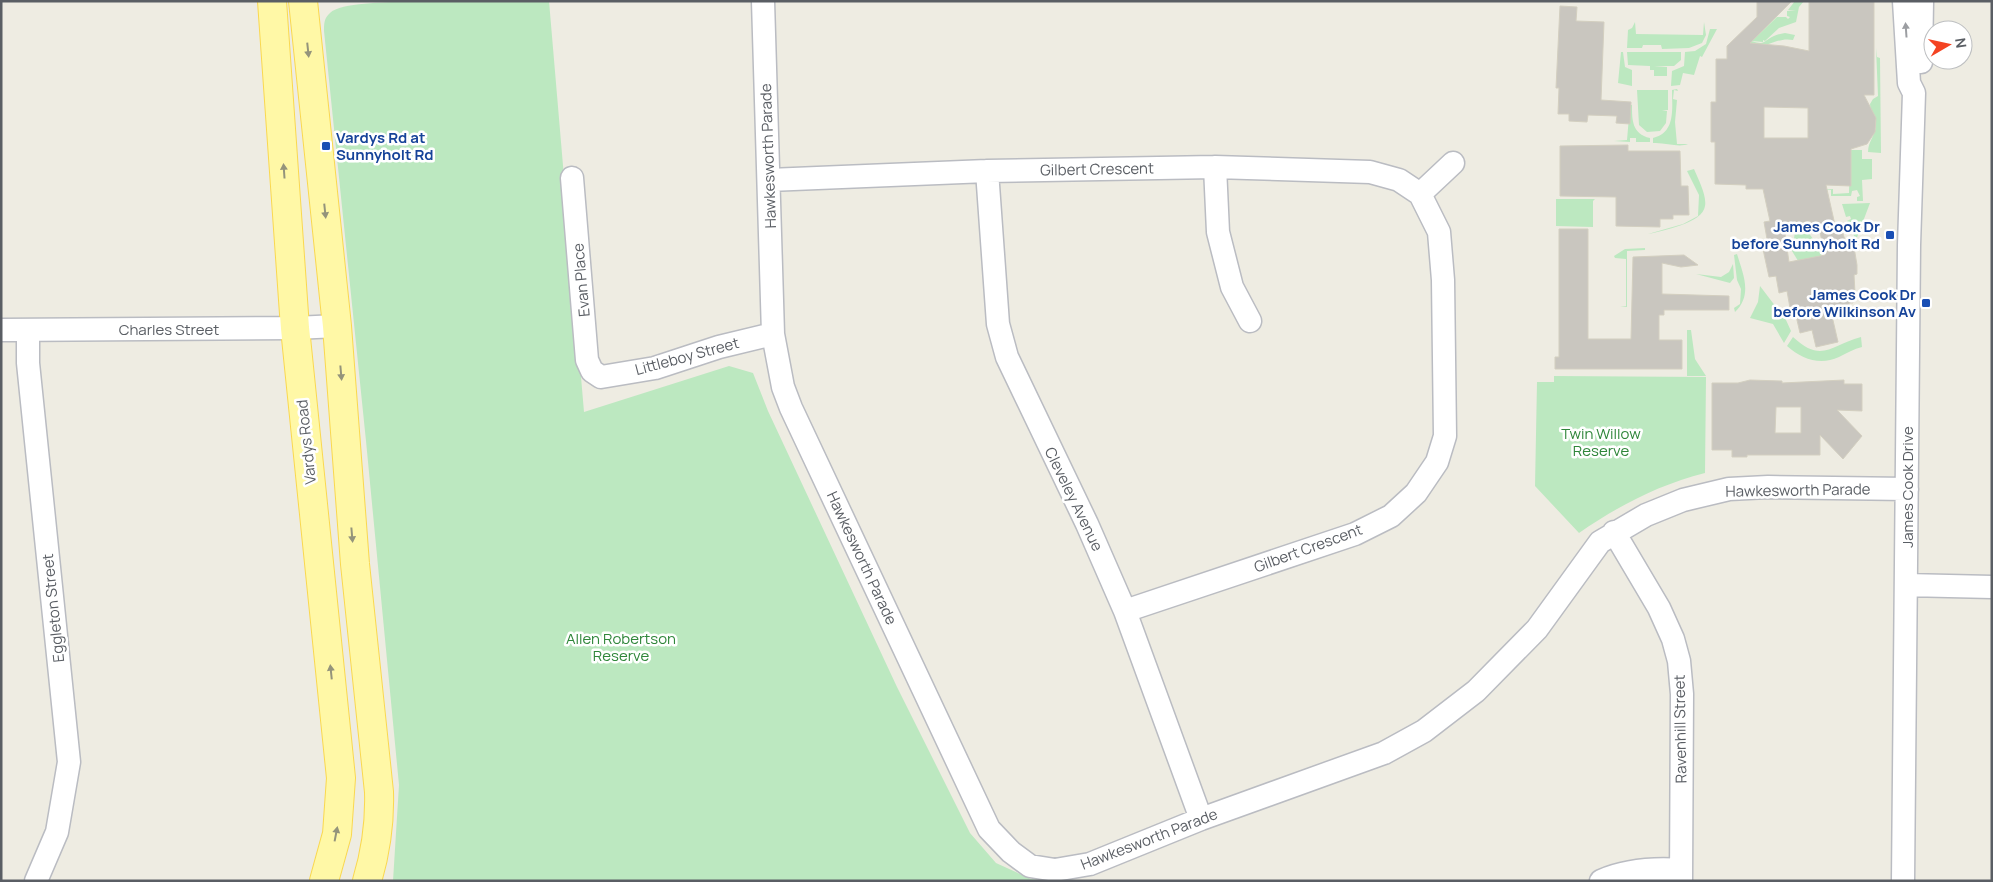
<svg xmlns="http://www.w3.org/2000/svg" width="1993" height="882" font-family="Manrope,sans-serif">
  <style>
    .green { fill: #bce8c0 }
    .building { fill: #c9c6bf; stroke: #d3cfc0; fill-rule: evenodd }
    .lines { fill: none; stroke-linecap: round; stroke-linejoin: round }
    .minor-casing { stroke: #babcc2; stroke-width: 25 }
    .major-casing { stroke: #fad84f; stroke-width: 30 }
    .minor { stroke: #fff; stroke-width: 22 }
    .major { stroke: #fff8a6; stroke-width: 28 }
    .oneway { fill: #9c9ea2 }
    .oneway2 { fill: #94947b }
    .transit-dot { fill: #1a4fb4; stroke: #fff; stroke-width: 2 }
    .labels { text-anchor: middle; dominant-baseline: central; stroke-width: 5; stroke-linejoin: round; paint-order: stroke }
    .transit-label { font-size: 15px; font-weight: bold; fill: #164399; stroke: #fff; text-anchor: end }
    .street-label { font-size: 15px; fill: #5a5e64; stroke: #fff }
    .park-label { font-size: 15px; fill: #2f863a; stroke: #fff }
  </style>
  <rect width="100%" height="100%" fill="#eeece2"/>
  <path class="green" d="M403,1H549L584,412L729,366L753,373L768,411L897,687L970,833L996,863L1031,879L1046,881H393L399,785L366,441L324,31C324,24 324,18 330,13C341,2 387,3 403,1Z
    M1795,1H1804L1799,7L1796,22L1779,28L1765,41L1763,40V42L1752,41L1777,17H1786L1788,19L1790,17L1787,16V11L1796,10V6V10H1788Z
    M1635,22L1636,34L1703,35L1704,22L1706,35L1702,43L1689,48L1662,49L1661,45H1643L1642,48H1627L1628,30L1632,28Z
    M1710,29H1717L1702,57L1700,56L1694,75L1683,73L1680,85L1671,86L1672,71L1684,66L1685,52L1695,51L1706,44Z
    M1785,33L1795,35L1793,40C1779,37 1770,46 1756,47L1739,35C1772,52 1758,37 1785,33Z
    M1876,48L1877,57L1880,58L1881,153L1868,152C1868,141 1876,135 1876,124C1876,117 1870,111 1870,104L1873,99L1878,96Z
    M1621,52H1623L1625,67L1632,70V86L1618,83Z
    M1627,52H1681V60L1674,66H1654L1667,67V76H1654V70H1650V66L1628,65Z
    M1677,89L1678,91L1674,90L1673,99L1677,100L1675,122L1677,144H1688C1678,148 1665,142 1653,143V138C1676,133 1672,108 1672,90Z
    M1637,90H1668V110H1662L1667,111L1666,123L1660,131L1647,132L1639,125Z
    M1630,105H1632C1632,120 1632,134 1650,138V142H1636V138H1630V142L1614,141L1627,140Z
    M1850,150H1862V159H1872V179L1862,180L1863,201H1857V197L1860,196L1857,190L1852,191L1851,196H1831V190H1820L1833,189V194L1849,193Z
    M1694,169C1698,179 1707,195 1705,206C1703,223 1662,231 1648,234L1683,224L1698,216L1699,195L1687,171Z
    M1556,199H1595L1593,201V227L1556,226Z
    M1870,203L1856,240L1847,221L1851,219L1850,216L1846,217L1842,204Z
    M1803,212L1807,231L1823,252L1809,274H1806L1792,251L1798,213Z
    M1645,248V250L1627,251V307L1620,306H1626V259L1615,258L1614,256L1625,249Z
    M1737,254C1743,274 1753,295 1735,312L1734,308L1740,304L1741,289L1737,280L1734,255Z
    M1733,264L1734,278L1730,283L1696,274L1721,277L1729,272Z
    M1760,286L1786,320L1791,331L1784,343L1773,324L1750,318L1758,302Z
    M1687,330H1691L1695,359L1706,376H1687Z
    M1793,337C1822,364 1831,345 1861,337L1862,347C1854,349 1847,353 1839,357C1820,366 1802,359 1787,346Z
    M1554,376L1706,377L1705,473C1658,485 1618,506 1579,533L1535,486L1537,382H1554Z"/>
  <path class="building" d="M1757,1H1792L1750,43L1784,46L1809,51V1H1874V95H1864L1876,118L1875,132L1867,144L1851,149V186L1826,185L1835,225L1840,224L1845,240H1848L1850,248L1854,247L1857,265V274L1854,275L1855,293L1851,294L1853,303H1849L1851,312L1832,316L1838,342L1816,347L1812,330L1800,333L1794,307L1790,308L1787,291L1779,293L1776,276L1769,277L1761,240L1767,239L1764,222L1770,221L1763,189H1746V185L1715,184V142H1711V102H1716V59H1727V46L1757,17ZM1764,107L1808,108V138H1764ZM1810,221L1812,230L1819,228L1825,255L1789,262L1784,227Z
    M1560,6L1577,7L1576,21L1604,22L1601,100L1631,102L1630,124L1616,123L1617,116L1588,115L1587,122L1569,121V114H1558L1559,88H1556Z
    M1628,145V151H1680L1681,186H1688L1689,215H1673V219H1660V227L1616,226V197L1560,196V146Z
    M1559,229H1588V339H1631L1633,257L1684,255L1698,265L1681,267L1662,263V294L1729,296V310H1664V315H1659V340H1682V369H1555V357H1559Z
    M1750,380L1782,381V383L1844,380V384H1862V411L1837,410L1862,436L1843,459L1820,435V455H1747V457H1732V450H1712V383H1738ZM1776,407H1801V433H1775Z"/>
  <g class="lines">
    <defs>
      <path id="minor" d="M763,1L773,334L783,387L791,408L989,829L1011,852L1030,866L1055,870L1090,864L1201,819L1384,753L1424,731L1476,691L1537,629L1600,542L1646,515L1683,500L1729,489L1768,487L1907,489
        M1921,62L1922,1
        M1215,167L1218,232L1232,287L1250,321
        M987,171L998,324L1007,357L1087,524L1125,611L1201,819
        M572,178L587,360L592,371L601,377L655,368L719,347L773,334
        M769,180L987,171L1215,167L1370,172L1399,180L1420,194L1439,232L1443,280L1445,436L1437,462L1416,493L1391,516L1355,534L1125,611
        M1420,194L1453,163
        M1,330L295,328L337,326
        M28,330V363L69,762L57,832L36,881
        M1614,532L1659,608L1673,639L1679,661L1682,694L1681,881
        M1906,585L1992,587
        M1601,881C1626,870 1653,868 1681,870
        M1903,881L1909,245L1914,93L1909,83L1904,1"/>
      <path id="major" d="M272,1L295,328L341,778L337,834L324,881
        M303,1L337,326L355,564L379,792C380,823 376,851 367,881"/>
    </defs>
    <use href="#minor" class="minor-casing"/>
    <use href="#major" class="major-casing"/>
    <use href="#minor" class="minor"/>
    <use href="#major" class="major"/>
  </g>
  <defs><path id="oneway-solid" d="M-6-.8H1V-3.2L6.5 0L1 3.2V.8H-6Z" transform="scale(1.25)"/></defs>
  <use class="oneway" href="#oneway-solid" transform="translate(1906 30) rotate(-94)"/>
  <g class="oneway2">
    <use href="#oneway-solid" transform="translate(308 50) rotate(84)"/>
    <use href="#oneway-solid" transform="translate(284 171) rotate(-94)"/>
    <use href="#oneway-solid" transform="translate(325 211) rotate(84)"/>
    <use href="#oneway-solid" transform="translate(341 373) rotate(85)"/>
    <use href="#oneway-solid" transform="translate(352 535) rotate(85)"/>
    <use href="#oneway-solid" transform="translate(331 672) rotate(-96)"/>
    <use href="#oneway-solid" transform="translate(336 834) rotate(-79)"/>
  </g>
  <g class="transit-dot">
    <rect x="321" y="141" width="10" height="10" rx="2.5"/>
    <rect x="1885" y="230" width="10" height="10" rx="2.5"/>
    <rect x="1921" y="298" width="10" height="10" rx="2.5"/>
  </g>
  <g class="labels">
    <g class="transit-label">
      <text x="336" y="137" text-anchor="start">Vardys Rd at<tspan x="336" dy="17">Sunnyholt Rd</tspan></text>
      <text x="1880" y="226">James Cook Dr<tspan x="1880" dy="17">before Sunnyholt Rd</tspan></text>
      <text x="1916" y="294">James Cook Dr<tspan x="1916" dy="17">before Wilkinson Av</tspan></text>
    </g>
    <g class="street-label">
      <text transform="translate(768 156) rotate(-92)">Hawkesworth Parade</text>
      <text transform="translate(1097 169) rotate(-1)">Gilbert Crescent</text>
      <text transform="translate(581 280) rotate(-95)">Evan Place</text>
      <text x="169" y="329">Charles Street</text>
      <text transform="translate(687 356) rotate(-15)">Littleboy Street</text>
      <text transform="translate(306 442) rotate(-96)">Vardys Road</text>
      <text transform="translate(1907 487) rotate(-90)">James Cook Drive</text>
      <text transform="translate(1798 490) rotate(-1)">Hawkesworth Parade</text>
      <text transform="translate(1074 499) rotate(64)">Cleveley Avenue</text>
      <text transform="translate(1308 548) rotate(-20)">Gilbert Crescent</text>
      <text transform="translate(862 558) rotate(65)">Hawkesworth Parade</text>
      <text transform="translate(53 608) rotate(-96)">Eggleton Street</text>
      <text transform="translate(1680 729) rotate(-91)">Ravenhill Street</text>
      <text transform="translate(1149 839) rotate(-21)">Hawkesworth Parade</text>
    </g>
    <g class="park-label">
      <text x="1601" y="433">Twin Willow<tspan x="1601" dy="17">Reserve</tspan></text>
      <text x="621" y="638">Allen Robertson<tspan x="621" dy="17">Reserve</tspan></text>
    </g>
  </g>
  <rect width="1993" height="882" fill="none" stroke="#5a5e64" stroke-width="5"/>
  <g transform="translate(1948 45) rotate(81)"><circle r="24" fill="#ffffff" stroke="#bdbfc1"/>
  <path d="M0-4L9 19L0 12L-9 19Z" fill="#f44322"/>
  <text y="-8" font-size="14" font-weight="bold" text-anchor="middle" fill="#5a5e64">N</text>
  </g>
</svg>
